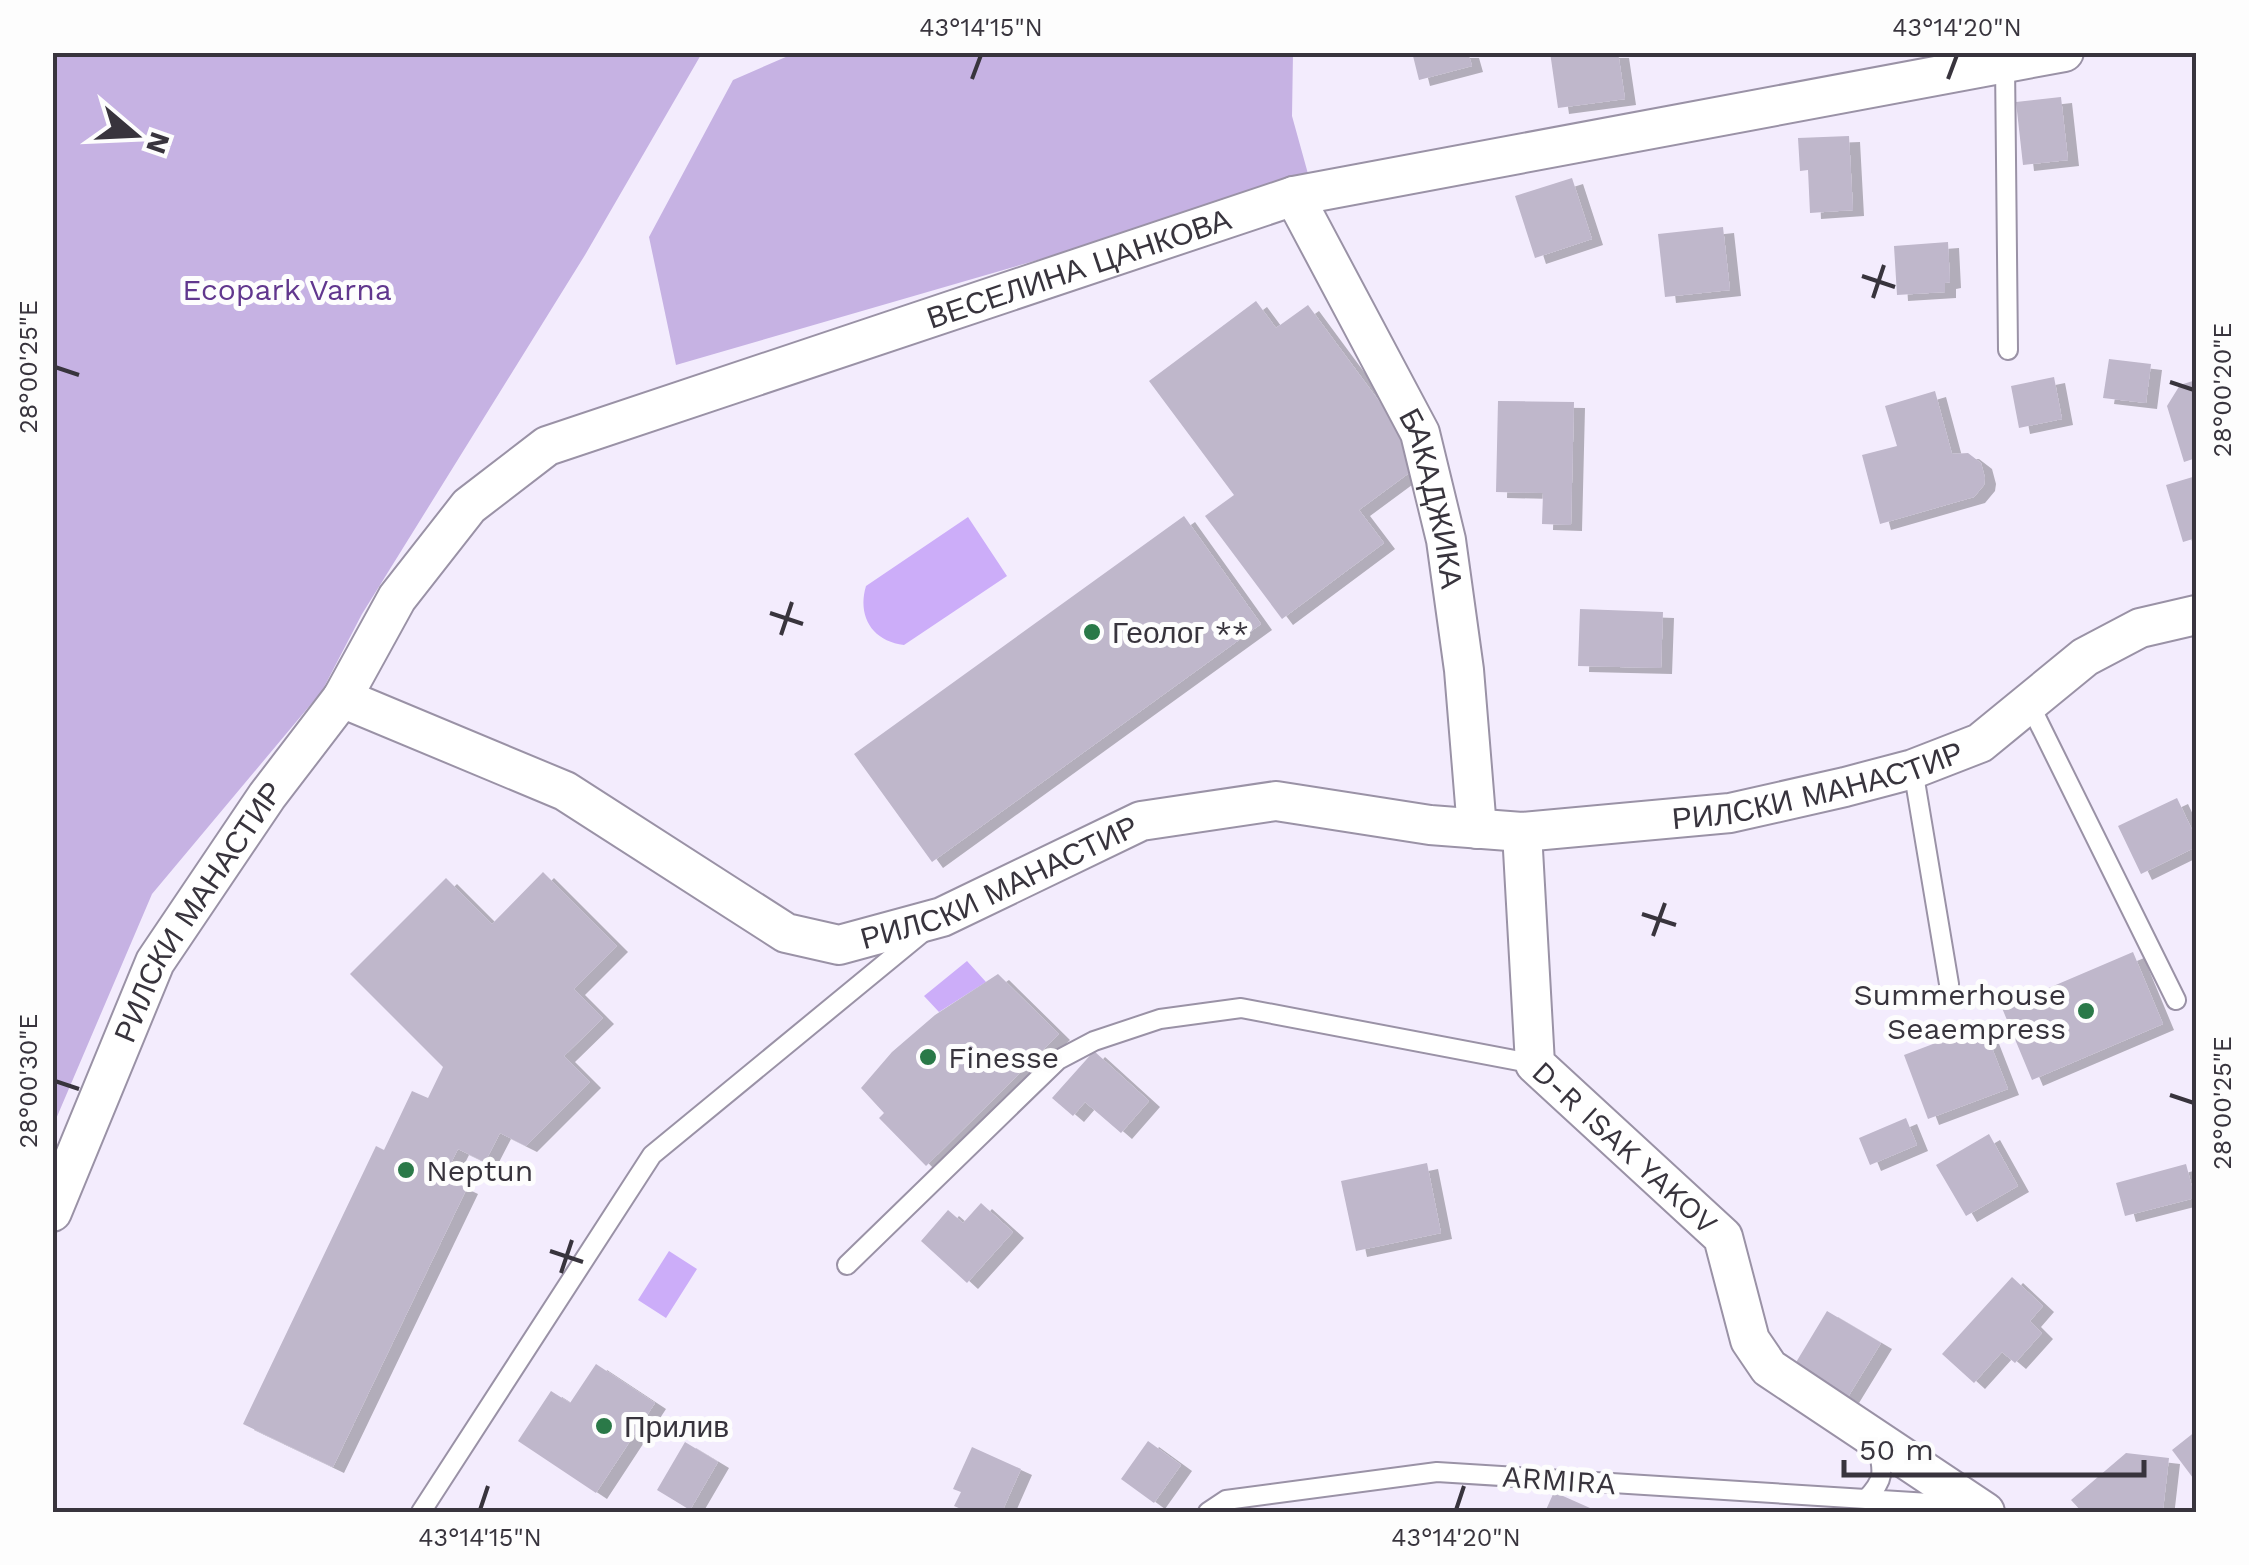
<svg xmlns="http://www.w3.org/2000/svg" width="2249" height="1565" font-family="'Work Sans',sans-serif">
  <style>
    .green { fill: #c6b2e3 }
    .water { fill: #ccadf9 }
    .building { fill: #bfb7cb; filter: url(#shadow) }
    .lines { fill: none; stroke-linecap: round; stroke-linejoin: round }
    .service-casing { stroke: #9a92a6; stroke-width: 22 }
    .minor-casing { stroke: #9a92a6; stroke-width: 42 }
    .service { stroke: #fff; stroke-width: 18 }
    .minor { stroke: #fff; stroke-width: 38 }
    .ticks { fill: none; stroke: #38343d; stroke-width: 4 }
    .poi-dot { fill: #2a7948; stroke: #fdfdfd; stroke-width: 4 }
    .labels { text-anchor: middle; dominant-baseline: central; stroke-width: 10; stroke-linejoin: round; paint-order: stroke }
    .street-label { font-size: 30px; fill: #38343d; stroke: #fdfdfd }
    .park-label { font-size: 30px; fill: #61378e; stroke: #fdfdfd }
    .poi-label { font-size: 30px; fill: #38343d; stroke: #fdfdfd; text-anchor: start }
    .neatline { fill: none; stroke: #38343d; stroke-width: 4 }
    .ticks-label { font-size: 25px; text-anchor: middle; fill: #38343d }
  </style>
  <defs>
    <filter id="shadow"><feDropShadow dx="11" dy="6" stdDeviation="0" flood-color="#0004"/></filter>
  </defs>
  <rect width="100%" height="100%" fill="#f3ecfd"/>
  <path class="green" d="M53,52L702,53L585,255L362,614L322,691L152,894L53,1126Z
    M795,53H1293L1292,116L1310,181L676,365L649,237L733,80Z"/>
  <path class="water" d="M968,517L1007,576L904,645C872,641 857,616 866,586Z
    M967,961L986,982L939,1012L924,996Z
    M669,1251L697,1269L666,1318L638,1300Z"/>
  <path class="building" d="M1412,52H1468L1472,66L1419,80Z
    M1550,52H1618L1625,99L1558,108Z
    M2061,97L2068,160L2023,165L2016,102Z
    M1849,136L1853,210L1810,213L1808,170L1800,171L1798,138Z
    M1572,178L1592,239L1535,258L1515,196Z
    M1723,227L1730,290L1665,297L1658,234Z
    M1948,242L1950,282L1945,283V292L1897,295L1894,246Z
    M1256,301L1276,328L1308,305L1424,462L1359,510L1384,543L1282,619L1205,516L1234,495L1149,381Z
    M2109,359L2151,364L2146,403L2103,398Z
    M2054,377L2062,419L2019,428L2011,386Z
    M2196,380V458L2184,462L2167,406L2180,385Z
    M1935,391L1952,454L1968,453L1981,463L1985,478L1984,485L1974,497L1880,524L1862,455L1897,446L1885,406Z
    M1498,401L1574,402L1571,525L1542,524L1543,493L1496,492Z
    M2196,476V538L2183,542L2166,485Z
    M1184,516L1261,624L932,862L854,754Z
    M1580,609L1663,612L1661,668L1578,666Z
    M2177,798L2196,838V847L2141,874L2118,826Z
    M543,872L617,946L574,989L603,1018L564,1056L590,1082L526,1146L500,1133L485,1162L458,1149L444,1177L467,1188L333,1467L243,1424L376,1146L384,1150L412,1091L428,1098L443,1067L350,974L446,878L492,924Z
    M2133,952L2163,1024L2032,1080L2002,1008Z
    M998,974L1059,1034L926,1166L879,1118L884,1113L861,1088L892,1052L935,1015Z
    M1983,1025L2008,1089L1928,1119L1904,1055Z
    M1094,1051L1149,1101L1121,1133L1085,1102L1073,1116L1052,1098Z
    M1906,1118L1917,1145L1870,1165L1859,1138Z
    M1989,1134L2018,1186L1966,1216L1936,1165Z
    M1427,1163L1441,1233L1356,1251L1341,1181Z
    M2186,1164L2195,1198L2125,1216L2116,1183Z
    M981,1203L1013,1232L967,1283L921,1241L948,1210L963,1223Z
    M2012,1277L2043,1306L2030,1321L2042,1333L2015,1363L2002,1352L1974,1383L1942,1354Z
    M1827,1311L1881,1343L1848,1397L1795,1364Z
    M596,1364L655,1403L596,1493L518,1441L551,1391L570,1403Z
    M2196,1431V1482L2172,1450Z
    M1148,1441L1181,1465L1154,1503L1121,1479Z
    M685,1442L718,1462L690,1510L657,1490Z
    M972,1447L1021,1469L1002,1512H968L954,1506L961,1492L953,1489Z
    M2126,1453L2169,1458L2163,1510L2158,1512H2082L2071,1500Z
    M1554,1492L1599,1512H1545Z"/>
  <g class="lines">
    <defs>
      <path id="service" d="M2005,64L2008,350
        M2029,703L2176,1000
        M1913,769L1949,984
        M847,1265L1058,1060L1094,1041L1160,1019L1241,1008L1535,1064
        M1866,1499C1886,1479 1883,1470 1877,1444
        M421,1512L652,1155L922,933
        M1208,1512L1226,1500L1437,1472L1961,1505"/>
      <g id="minor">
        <path id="s1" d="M1294,196L1420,433L1446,540L1464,670L1477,829"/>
        <path id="s2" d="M342,698L397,598L469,506L547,446L1294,196L2064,52"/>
        <path id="s3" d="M1522,832L1535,1064L1723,1237L1750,1340L1769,1368L1985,1512"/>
        <path id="s4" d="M52,1212L155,962L267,796L342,698L565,791L786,933L839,945L942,917L1141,821L1276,801L1430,825L1522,832L1730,813L1845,787L1913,769L1980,743L2085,657L2140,628L2196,615"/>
      </g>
    </defs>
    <use href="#service" class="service-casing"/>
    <use href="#minor" class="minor-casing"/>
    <use href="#service" class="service"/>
    <use href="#minor" class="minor"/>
  </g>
  <path class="ticks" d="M972,79L981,55M1948,79L1957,55M1862,276L1895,287M1873,298L1884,265M55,367L79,375M2170,382L2194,390M770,613L803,624M781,635L792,602M1642,914L1676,925M1653,936L1665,903M55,1081L79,1089M2170,1095L2194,1103M550,1251L583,1262M561,1273L572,1240M480,1510L488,1486M1456,1510L1464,1486"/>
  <g class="poi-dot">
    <circle cx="1092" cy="632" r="10"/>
    <circle cx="2086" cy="1011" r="10"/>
    <circle cx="928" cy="1057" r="10"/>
    <circle cx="406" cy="1170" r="10"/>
    <circle cx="604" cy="1426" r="10"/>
  </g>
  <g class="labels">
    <g class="street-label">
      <text stroke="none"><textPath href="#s2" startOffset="890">ВЕСЕЛИНА ЦАНКОВА</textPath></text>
      <text stroke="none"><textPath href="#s1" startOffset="335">БАКАДЖИКА</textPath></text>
      <text stroke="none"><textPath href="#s4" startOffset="2165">РИЛСКИ МАНАСТИР</textPath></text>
      <text stroke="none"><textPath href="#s4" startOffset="1325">РИЛСКИ МАНАСТИР</textPath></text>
      <text stroke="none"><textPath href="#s4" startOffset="335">РИЛСКИ МАНАСТИР</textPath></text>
      <text stroke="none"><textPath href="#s3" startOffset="355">D-R ISAK YAKOV</textPath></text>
      <text transform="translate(1559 1480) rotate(4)">ARMIRA</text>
    </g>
    <g class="park-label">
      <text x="287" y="289">Ecopark Varna</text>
    </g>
    <g class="poi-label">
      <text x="1112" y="632">Геолог **</text>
      <text x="2066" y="994" text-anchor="end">Summerhouse<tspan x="2066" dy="34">Seaempress</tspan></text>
      <text x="948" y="1057">Finesse</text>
      <text x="426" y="1170">Neptun</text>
      <text x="624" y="1426">Прилив</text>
    </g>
  </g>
  <rect width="2249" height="1565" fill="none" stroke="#fdfdfd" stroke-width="110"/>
  <g transform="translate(135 135) rotate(109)" stroke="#fdfdfd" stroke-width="8" paint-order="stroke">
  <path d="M0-8L18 38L0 25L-18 38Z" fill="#38343d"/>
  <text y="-15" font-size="28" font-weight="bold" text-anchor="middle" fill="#38343d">N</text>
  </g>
  <path d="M1844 1460v15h300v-15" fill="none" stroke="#38343d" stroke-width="5"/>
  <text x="1859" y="1460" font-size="30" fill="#38343d" stroke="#fdfdfd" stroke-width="8" paint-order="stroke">50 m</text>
  <rect x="55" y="55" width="2139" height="1455" class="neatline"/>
  <g class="ticks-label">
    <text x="981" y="36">43°14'15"N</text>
    <text x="1957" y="36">43°14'20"N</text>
    <text transform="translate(28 367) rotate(-90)" y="9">28°00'25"E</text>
    <text transform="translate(2222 390) rotate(-90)" y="9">28°00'20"E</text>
    <text transform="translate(28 1081) rotate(-90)" y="9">28°00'30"E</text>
    <text transform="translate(2222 1103) rotate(-90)" y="9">28°00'25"E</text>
    <text x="480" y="1546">43°14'15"N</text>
    <text x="1456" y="1546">43°14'20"N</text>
  </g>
</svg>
